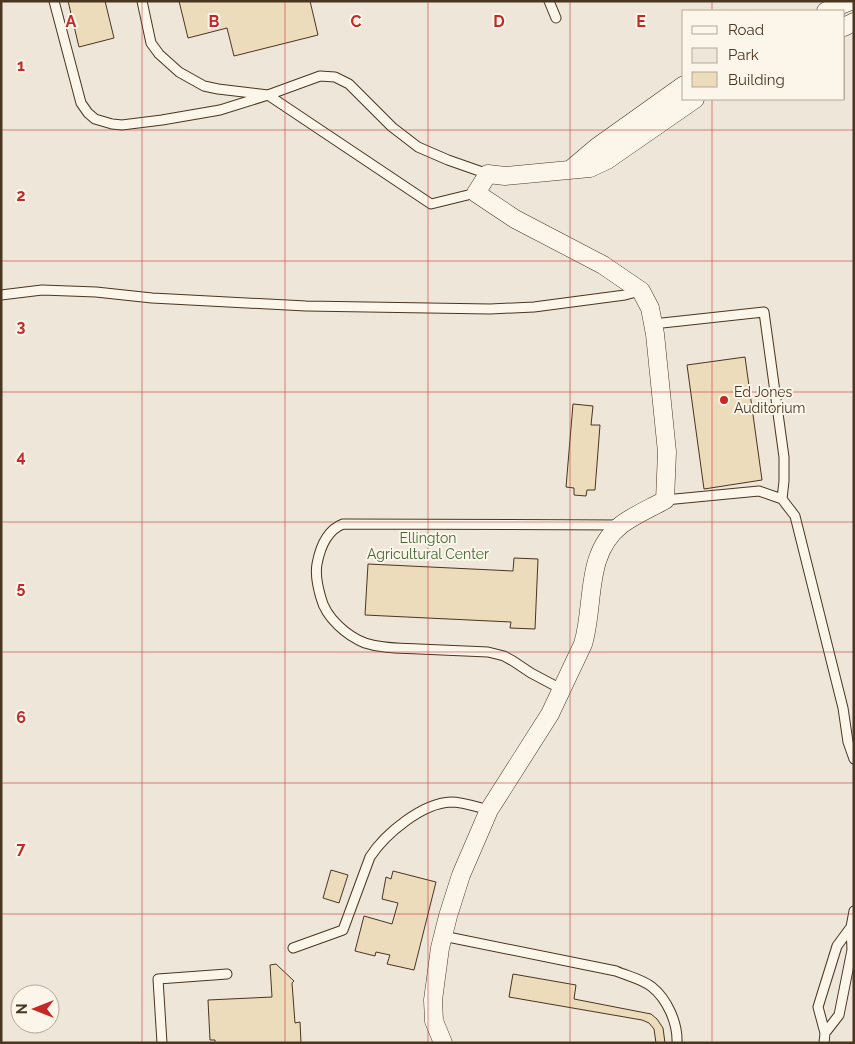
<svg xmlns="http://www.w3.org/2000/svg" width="855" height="1044" font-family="Raleway,sans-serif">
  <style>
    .green { fill: #ede6d9; stroke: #887966; fill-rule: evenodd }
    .building { fill: #ecdcbc; stroke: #4a3520 }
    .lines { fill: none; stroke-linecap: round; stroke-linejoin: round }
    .lane-casing { stroke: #4a3520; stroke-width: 11 }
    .street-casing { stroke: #4a3520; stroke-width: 19 }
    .lane { stroke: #fbf6e9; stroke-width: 9 }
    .street { stroke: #fbf6e9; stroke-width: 18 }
    .grid { fill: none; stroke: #c62828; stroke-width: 1; stroke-opacity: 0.55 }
    .poi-dot { fill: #c62828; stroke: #fbf6e9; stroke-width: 2 }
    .labels { text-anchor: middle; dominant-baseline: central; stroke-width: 4; stroke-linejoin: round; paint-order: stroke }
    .poi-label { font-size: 14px; fill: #4a3520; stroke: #fbf6e9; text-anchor: start }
    .park-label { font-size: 14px; fill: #436837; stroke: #fbf6e9 }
    .grid-label { font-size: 16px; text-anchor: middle; font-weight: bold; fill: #c62828; stroke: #fbf6e9; stroke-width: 4; stroke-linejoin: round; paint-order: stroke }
  </style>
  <rect width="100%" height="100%" fill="#fbf6e9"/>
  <path class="green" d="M1,1H854V1043H1ZM684,11H844V99H684ZM20,994H50V1024H20Z"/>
  <path class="building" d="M68,1H105L114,38L79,47Z
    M179,1H310L318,35L234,56L227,28L188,38Z
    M745,357L762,480L704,489L687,365Z
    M573,404L593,406L591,425H600L595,490H587L586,496L574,495V488L566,487Z
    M514,558L538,559L535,629L510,628L511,622L365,615L368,564L513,571Z
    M331,870L348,875L339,903L323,898Z
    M393,871L436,882L414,970L387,964L390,955L376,952L375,956L355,951L364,916L392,924L398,903L382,899L386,877L391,879Z
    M276,964L294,981L292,983L295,1023L300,1022L301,1043H215V1040H210L208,1000L272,997L270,965Z
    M513,974L576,985L574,999L651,1014L657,1019L663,1028L665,1043H656L654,1029L649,1023L642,1020L509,997Z"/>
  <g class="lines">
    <defs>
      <path id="lane" d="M54,1L81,103L88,113L95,119L112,124L122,125L162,120L220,110L268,95L320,76L335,77L349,84L392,127L418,147L448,160L488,174
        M142,1L151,43L159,54L179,72L204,86L218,89L268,95L431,204L476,193
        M549,1L556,18
        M1,295L42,290L96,292L152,298L306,306L490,309L534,307L625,295L640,291
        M653,324L764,312L784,457V481L782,499
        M665,500L759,491L782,499L795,516L843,708L848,742L854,759
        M563,690L531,673L513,661L504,656L488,652C465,651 442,650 419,649C401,648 383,649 365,643C347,636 326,618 321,598C318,588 315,575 317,564C320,548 327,530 343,524L621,525
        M443,936L616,971C627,976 642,979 652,987C667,999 678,1023 677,1043
        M293,948L343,930L370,857C385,834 422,803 451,802C463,802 477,807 489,810
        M825,1033L839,1015L852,950L851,927
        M162,1043L158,979L227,974
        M824,1043L825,1033L818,1007L837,946L851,927L854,911"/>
      <path id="street" d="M826,11L851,1
        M844,27L854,22
        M571,169L597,147L684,85
        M443,1043L434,1021L433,1000L440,948L448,916L461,875L489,810L550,714L583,644C595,605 584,554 621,525C634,515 651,508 665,500L667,452L655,334L650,308L641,291L603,265L515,219L476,193L488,174L505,176L590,168L607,160L695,99"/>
    </defs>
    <use href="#lane" class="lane-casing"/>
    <use href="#street" class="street-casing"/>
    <use href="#lane" class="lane"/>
    <use href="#street" class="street"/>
  </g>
  <path class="grid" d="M142,1V1043M285,1V1043M428,1V1043M570,1V1043M712,1V11M712,99V1043M1,130H854M1,261H854M1,392H854M1,522H854M1,652H854M1,783H854M1,914H854"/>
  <circle class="poi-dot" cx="724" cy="400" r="5"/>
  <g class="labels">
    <g class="poi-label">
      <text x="734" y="392">Ed Jones<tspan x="734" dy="16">Auditorium</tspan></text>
    </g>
    <g class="park-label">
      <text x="428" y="538">Ellington<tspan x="428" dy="16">Agricultural Center</tspan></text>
    </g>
  </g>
  <g class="grid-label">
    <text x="71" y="27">A</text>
    <text x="214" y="27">B</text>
    <text x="356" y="27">C</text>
    <text x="499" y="27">D</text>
    <text x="641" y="27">E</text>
    <text x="21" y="71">1</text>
    <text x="21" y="201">2</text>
    <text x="21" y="332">3</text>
    <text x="21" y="462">4</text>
    <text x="21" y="593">5</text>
    <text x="21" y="723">6</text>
    <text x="21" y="854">7</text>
  </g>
  <rect width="855" height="1044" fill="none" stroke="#4a3520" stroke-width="5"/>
  <rect x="682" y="10" width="162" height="90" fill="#fbf6e9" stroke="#b4a999"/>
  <rect x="692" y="26" width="25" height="8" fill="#fbf6e9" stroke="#b4a999"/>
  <text x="728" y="35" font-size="15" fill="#4a3520">Road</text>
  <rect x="692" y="48" width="25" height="15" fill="#ede6d9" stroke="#b4a999"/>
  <text x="728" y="60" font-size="15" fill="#4a3520">Park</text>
  <rect x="692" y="72" width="25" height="15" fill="#ecdcbc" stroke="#b4a999"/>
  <text x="728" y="85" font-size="15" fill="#4a3520">Building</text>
  <g transform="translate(35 1009) rotate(270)"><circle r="24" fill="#fbf6e9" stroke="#b4a999"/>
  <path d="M0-4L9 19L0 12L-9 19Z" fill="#c62828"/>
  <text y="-8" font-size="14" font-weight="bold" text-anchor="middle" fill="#4a3520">N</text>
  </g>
</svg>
